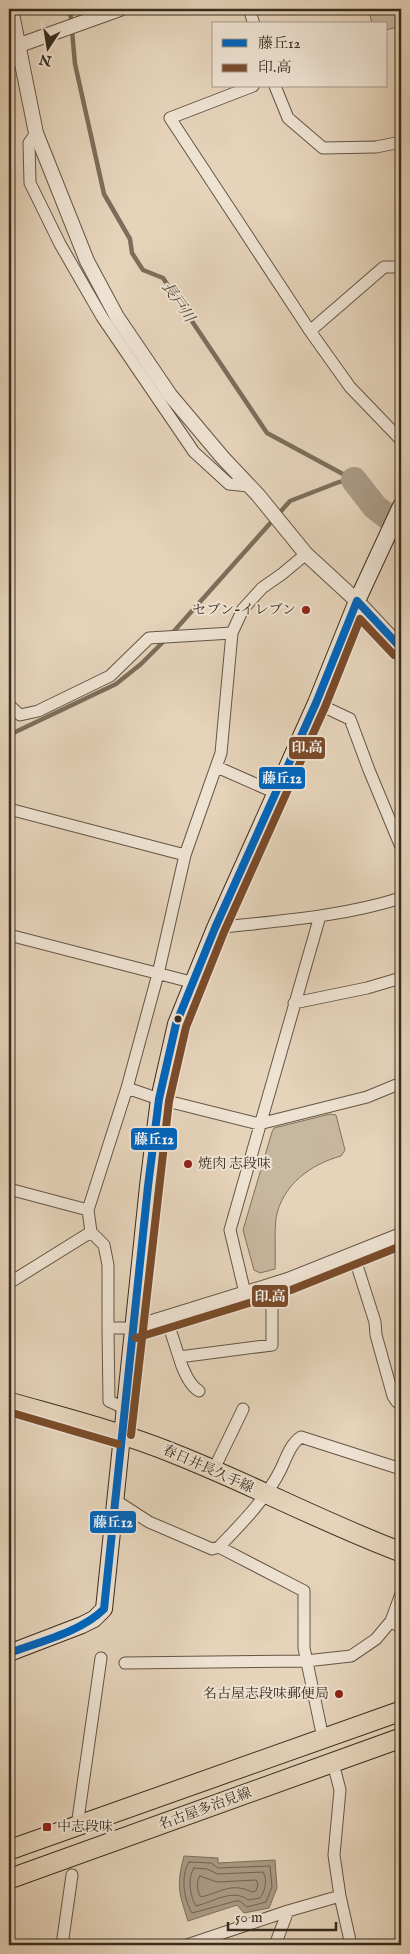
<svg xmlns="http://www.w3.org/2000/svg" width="410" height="1954" font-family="'IM FELL English','Noto Serif JP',serif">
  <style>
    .green { fill: #c8b79f; stroke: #80725e }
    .water { fill: #aa9a85; stroke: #7c6e5b }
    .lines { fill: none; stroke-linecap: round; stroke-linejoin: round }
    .shore { stroke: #716351; stroke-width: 1 }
    .stream { stroke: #7c6e5b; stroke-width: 4.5 }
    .river { stroke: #aa9a85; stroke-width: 26 }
    .minor-casing { stroke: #635644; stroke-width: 13 }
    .tertiary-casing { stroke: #635644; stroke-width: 16 }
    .secondary-casing { stroke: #382c1d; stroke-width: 18 }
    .primary-casing { stroke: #382c1d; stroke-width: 21 }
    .minor { stroke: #eee2d2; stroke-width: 11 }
    .tertiary { stroke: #eee2d2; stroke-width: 14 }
    .secondary { stroke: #eee2d2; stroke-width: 16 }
    .primary { stroke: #e5d3ba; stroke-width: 19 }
    .bus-1-casing { stroke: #eee2d2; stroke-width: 11 }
    .bus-2-casing { stroke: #eee2d2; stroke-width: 11 }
    .bus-1 { stroke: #0065bd; stroke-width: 8 }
    .bus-2 { stroke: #7a4b2a; stroke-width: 8 }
    .poi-dot { fill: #8f2418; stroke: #eee2d2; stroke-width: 2 }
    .bus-dot { fill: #382c1d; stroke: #eee2d2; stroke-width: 2 }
    .labels { text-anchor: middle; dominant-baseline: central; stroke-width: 4; stroke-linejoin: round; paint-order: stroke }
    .poi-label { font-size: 14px; fill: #382c1d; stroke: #eee2d2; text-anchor: end }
    .street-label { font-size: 14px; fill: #382c1d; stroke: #eee2d2 }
    .water-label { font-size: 15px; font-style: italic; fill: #544837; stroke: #eee2d2 }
    .line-badge { stroke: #eee2d2; stroke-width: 2 }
    .badge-label { font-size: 14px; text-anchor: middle; font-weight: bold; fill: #fff }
  </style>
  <rect width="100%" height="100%" fill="#e5d3ba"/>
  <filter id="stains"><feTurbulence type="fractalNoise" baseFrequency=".004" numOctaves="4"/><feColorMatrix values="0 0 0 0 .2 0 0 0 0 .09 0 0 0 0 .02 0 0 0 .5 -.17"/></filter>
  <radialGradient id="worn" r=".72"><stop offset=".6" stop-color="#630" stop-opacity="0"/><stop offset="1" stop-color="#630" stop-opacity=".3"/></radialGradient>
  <path class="green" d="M377,9H401V26L386,30V24H372L369,11Z
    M330,1114L336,1115L345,1150L341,1156C311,1164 282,1185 276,1218C274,1234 276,1252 275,1269L260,1273L254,1270L243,1230L272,1132L274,1128Z"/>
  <path class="water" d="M184,1856L218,1858V1863L275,1860L277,1888L269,1908L244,1913L237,1905L188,1921C179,1893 176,1886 184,1856Z"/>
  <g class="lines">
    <path class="shore" d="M189,1862L211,1863L218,1868L270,1866L272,1887L266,1902L247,1907L240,1901H236L192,1913C184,1899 180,1877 189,1862Z
      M194,1868L207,1869L218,1874L263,1872C268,1880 265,1891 260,1898L248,1900C233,1888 213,1902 196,1906C190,1896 187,1878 194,1868Z
      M200,1876L217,1882L256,1880L258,1885L256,1891L252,1892C231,1882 222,1892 201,1897C197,1892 196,1881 200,1876Z"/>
    <path class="stream" d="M70,9L75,64L104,194L130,239L132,253L143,270L163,278L267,433L354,480
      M9,735L116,684L141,664L175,630L290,501L339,482L353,480"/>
    <path class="river" d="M354,480L375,507L401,527"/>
    <defs>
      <path id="minor" d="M249,9L254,24
        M253,86L170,118L310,331L350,387L401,440
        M275,86L288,118L323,148L376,147L401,142
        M36,133L29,143L30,183L60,244L102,317L194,452L229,484L249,486
        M310,331L384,267H401
        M316,703L350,719L369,770L401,847
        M9,705L20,715L38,711L110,676L149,638L232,633
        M217,767L276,793
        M9,809L185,855
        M215,928C277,921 341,917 401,898
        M9,935L191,982
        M294,1003L367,988L401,978
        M127,1088L159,1099L259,1124L367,1097L401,1083
        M9,1189L88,1210
        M353,1253L375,1322L376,1335L393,1396L397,1402H401
        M9,1283L91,1232
        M245,1293L230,1230L320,916
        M166,1317L179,1357L272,1345V1285
        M108,1328L109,1401L124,1408
        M133,1328H108V1265L104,1245L91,1232L88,1210L127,1088L158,974L185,855L221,753L232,633L243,609L262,588L282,574L306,554
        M179,1357C182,1368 189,1385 199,1391
        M213,1471L243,1409
        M115,1500L149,1522L212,1549L219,1547L304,1591V1648L323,1738
        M219,1547C242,1523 266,1499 281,1469C286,1458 291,1443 301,1437L401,1469
        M391,1621L401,1628
        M125,1663L306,1661L351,1656L376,1639L391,1621L401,1594
        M333,1763L340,1790L334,1855L340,1896L351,1945
        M77,1826L101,1658
        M62,1945L72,1875
        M187,1945L288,1911L340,1896
        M275,1945L288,1911"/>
      <path id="tertiary" d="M11,9L36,133L87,261L117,317L170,395L223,458L258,495L306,554L357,601L401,648
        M17,46L120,9
        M133,1328L288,1280L401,1235"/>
      <path id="secondary" d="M9,1653L82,1625L94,1619L104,1609L148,1186L159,1099L176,1024L215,928L316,703L357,601L401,506"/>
      <path id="primary" d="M9,1402C65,1418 121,1432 175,1454C251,1484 324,1523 401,1552
        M9,1850L401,1711
        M9,1879L401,1738"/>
    </defs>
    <use href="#minor" class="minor-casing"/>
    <use href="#tertiary" class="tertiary-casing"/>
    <use href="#secondary" class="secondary-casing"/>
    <use href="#primary" class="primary-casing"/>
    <use href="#minor" class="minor"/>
    <use href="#tertiary" class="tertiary"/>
    <use href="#secondary" class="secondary"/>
    <use href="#primary" class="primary"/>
    <defs>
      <path id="bus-1" d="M357,601L401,648
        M9,1653C39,1642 81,1632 104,1609L148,1186L159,1099L176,1024L215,928L316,703L357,601"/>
      <path id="bus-2" d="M136,1338L291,1290L401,1246
        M9,1412L118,1444
        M131,1435L169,1101L186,1027L224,932L325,707L360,619L394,655"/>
    </defs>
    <use href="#bus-1" class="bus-1-casing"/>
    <use href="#bus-2" class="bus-2-casing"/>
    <use href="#bus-1" class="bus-1"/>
    <use href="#bus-2" class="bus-2"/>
  </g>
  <g class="poi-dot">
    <circle cx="306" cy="610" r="5"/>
    <circle cx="188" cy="1164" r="5"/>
    <circle cx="339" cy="1694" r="5"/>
    <rect x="42" y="1822" width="10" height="10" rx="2.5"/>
  </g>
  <circle class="bus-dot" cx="178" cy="1019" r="4.5"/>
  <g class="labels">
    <g class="poi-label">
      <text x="296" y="610">セブン-イレブン</text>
      <text x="198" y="1164" text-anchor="start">焼肉 志段味</text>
      <text x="329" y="1694">名古屋志段味郵便局</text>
      <text x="57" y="1827" text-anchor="start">中志段味</text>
    </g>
    <g class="street-label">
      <text transform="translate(208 1469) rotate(24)">春日井長久手線</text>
      <text transform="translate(205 1809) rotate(-20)">名古屋多治見線</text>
    </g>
    <g class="water-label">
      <text transform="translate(178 302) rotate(55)">長戸川</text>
    </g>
  </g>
  <g class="line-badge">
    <rect x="288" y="736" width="38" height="24" rx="5" fill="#7a4b2a"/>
    <rect x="258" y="766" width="48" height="24" rx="5" fill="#0065bd"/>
    <rect x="130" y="1127" width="48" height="24" rx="5" fill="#0065bd"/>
    <rect x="251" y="1284" width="38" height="24" rx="5" fill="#7a4b2a"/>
    <rect x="89" y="1510" width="48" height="24" rx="5" fill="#0065bd"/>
  </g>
  <g class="badge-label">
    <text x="307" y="752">印.高</text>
    <text x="282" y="783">藤丘12</text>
    <text x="154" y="1144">藤丘12</text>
    <text x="270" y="1301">印.高</text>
    <text x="113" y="1527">藤丘12</text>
  </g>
  <rect width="410" height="1954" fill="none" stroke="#e5d3ba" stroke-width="30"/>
  <rect x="10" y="10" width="390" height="1934" fill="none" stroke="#382c1d" stroke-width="2.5"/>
  <rect x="15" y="15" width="380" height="1924" fill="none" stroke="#382c1d"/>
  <rect x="212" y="22" width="175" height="65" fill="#eee2d2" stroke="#a5998a"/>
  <rect x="222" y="39" width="25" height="8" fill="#0065bd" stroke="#a5998a"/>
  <text x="258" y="48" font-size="15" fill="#382c1d">藤丘12</text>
  <rect x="222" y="64" width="25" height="8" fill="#7a4b2a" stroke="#a5998a"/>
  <text x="258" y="72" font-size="15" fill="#382c1d">印.高</text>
  <g transform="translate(48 48) rotate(192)" stroke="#eee2d2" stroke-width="4" paint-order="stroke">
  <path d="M0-4L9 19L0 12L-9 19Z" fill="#382c1d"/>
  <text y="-8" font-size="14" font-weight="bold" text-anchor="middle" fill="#382c1d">N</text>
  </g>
  <path d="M228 1922v8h108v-8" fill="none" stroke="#382c1d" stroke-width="2.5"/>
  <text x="235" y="1922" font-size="15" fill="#382c1d" stroke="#eee2d2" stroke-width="4" paint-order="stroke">50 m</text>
  <rect width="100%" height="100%" filter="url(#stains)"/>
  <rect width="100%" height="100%" fill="url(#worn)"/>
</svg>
